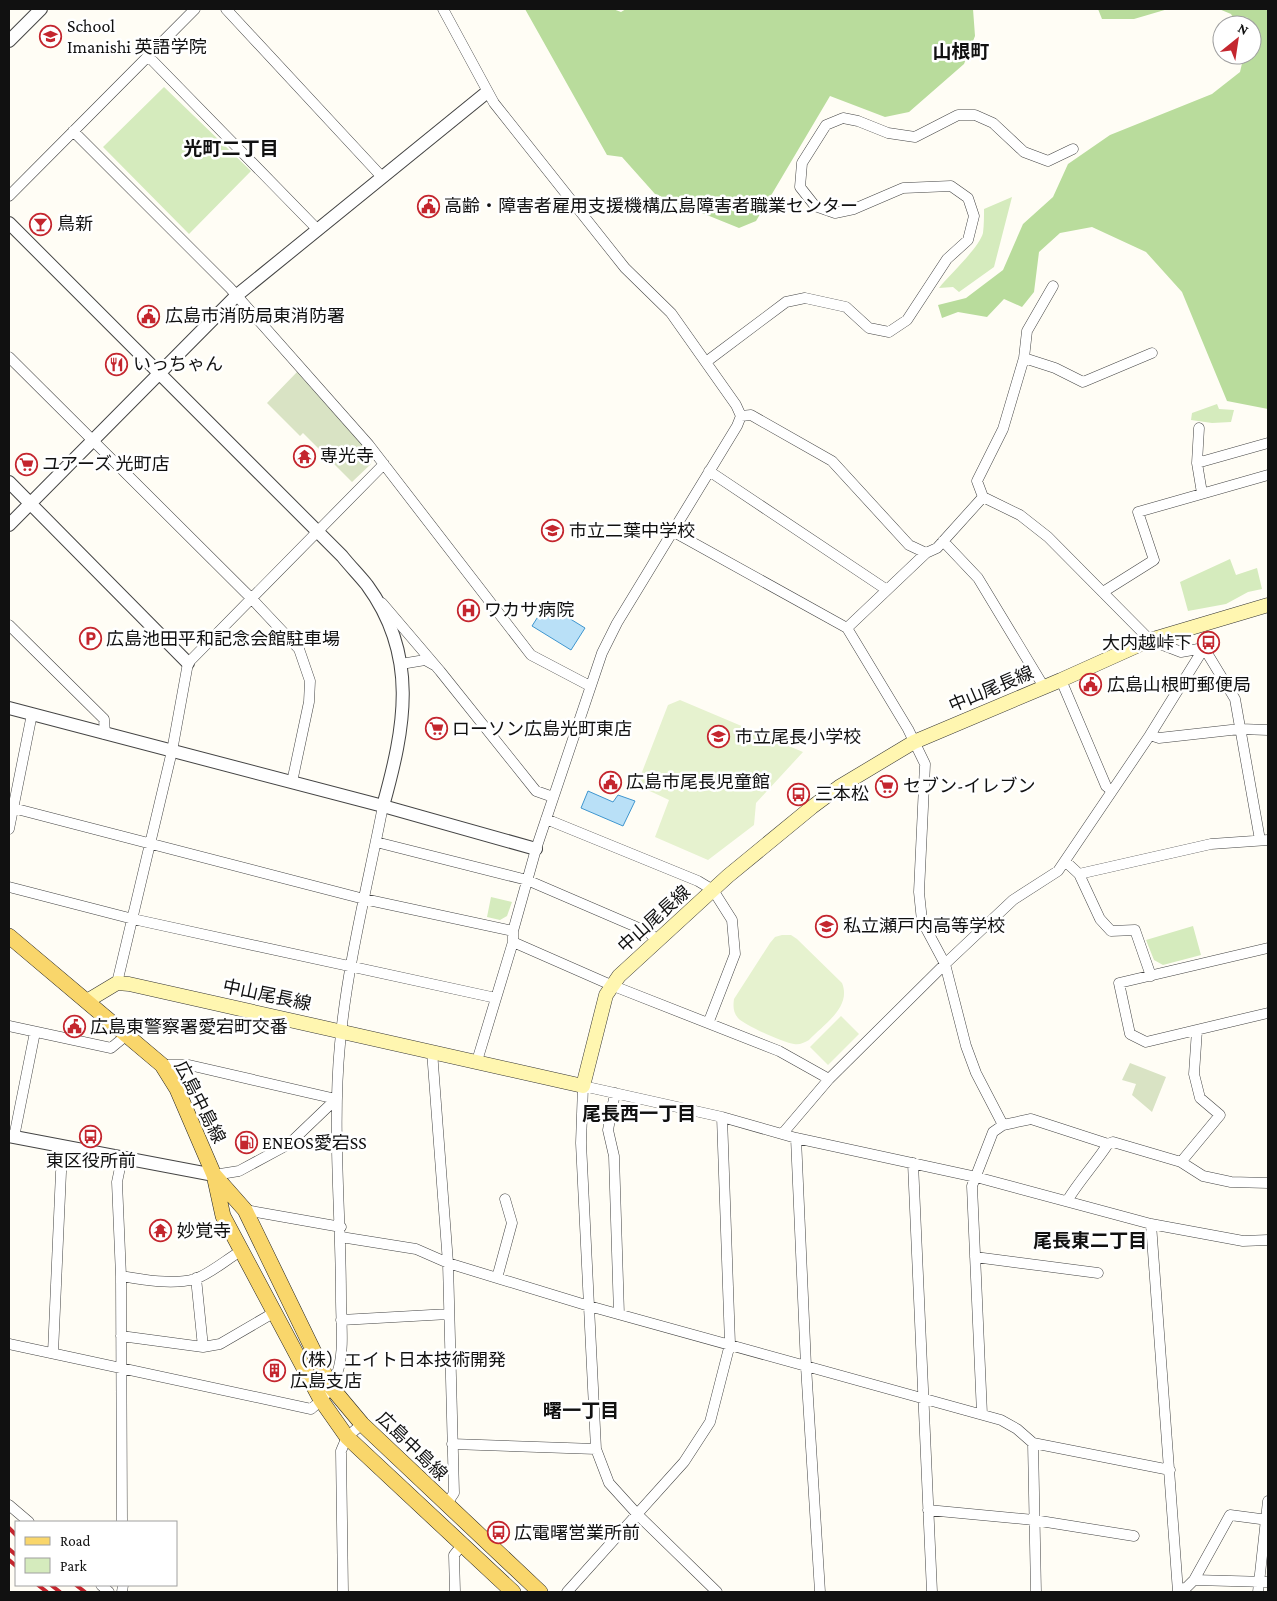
<svg xmlns="http://www.w3.org/2000/svg" width="1277" height="1601" font-family="'Crimson Pro','Noto Sans JP',serif">
  <style>
    .green { fill: #d5ebbd }
    .forest { fill: #b9dc9c }
    .cemetery { fill: #d9e3c4 }
    .pitch { fill: #e6f2cf }
    .water { fill: #b9e0f7; stroke: #3f96cf }
    .lines { fill: none; stroke-linecap: round; stroke-linejoin: round }
    .minor-casing { stroke: #444; stroke-width: 11 }
    .tertiary-casing { stroke: #444; stroke-width: 14 }
    .secondary-casing { stroke: #333; stroke-width: 15 }
    .primary-casing { stroke: #222; stroke-width: 16 }
    .minor { stroke: #fff; stroke-width: 10 }
    .tertiary { stroke: #fff; stroke-width: 12 }
    .secondary { stroke: #fff6b0; stroke-width: 14 }
    .primary { stroke: #f9d66b; stroke-width: 15 }
    .rail { stroke: #c4262e; stroke-width: 4 }
    .labels { text-anchor: middle; dominant-baseline: central; stroke-width: 5; stroke-linejoin: round; paint-order: stroke }
    .poi-label { font-size: 18px; fill: #111; stroke: #fff; text-anchor: start }
    .street-label { font-size: 18px; fill: #111; stroke: #fff }
    .neighbourhood-label { font-size: 19px; font-weight: bold; fill: #111; stroke: #fff }
  </style>
  <rect width="100%" height="100%" fill="#fffdf5"/>
  <path class="green" d="M164,87L251,171L189,234L103,147Z
    M1012,197L994,267L959,292L953,287L939,288C950,274 979,248 983,233C984,225 984,216 984,209Z
    M1217,404L1219,409L1234,410L1231,422L1212,423L1191,420L1192,413Z
    M1230,559L1236,575L1257,568L1262,589L1248,592L1226,604L1188,611L1180,582Z
    M491,897L512,902L507,916L500,920L487,917Z
    M1193,926L1201,955L1163,965L1154,960L1146,940Z"/>
  <path class="forest" d="M525,9H613L621,12L626,9H973L975,36L964,64L909,112L885,117L830,96L756,221L739,228L655,194L622,157L607,155Z
    M1098,9H1168L1134,19H1102Z
    M1219,9H1268V409L1227,401L1182,292L1146,252L1092,227L1060,233L1039,252L1034,292L1022,307L1004,299L987,317L958,312L942,318L938,305L966,298L1003,270L1023,224L1053,197L1068,164L1110,135L1212,94L1240,72L1244,55H1252V25H1237L1231,14Z"/>
  <path class="cemetery" d="M297,372L372,456L371,464L352,482L303,433L300,436L267,403Z
    M1130,1063L1166,1077L1152,1112L1132,1095L1136,1084L1122,1080Z"/>
  <path class="pitch" d="M680,700L803,752L756,803L754,825L708,860L655,837L669,800L637,785L668,705Z
    M782,935H791L797,939L842,983C852,1007 823,1025 809,1040C803,1043 800,1045 794,1044C784,1043 744,1025 738,1018C733,1012 733,1006 734,999L770,943L775,937Z
    M841,1016L859,1034L828,1065L810,1047Z"/>
  <path class="water" d="M546,604L585,628L571,650L532,626Z
    M588,791L613,802L618,795L635,801L623,826L581,808Z"/>
  <g class="lines">
    <defs>
      <path id="minor" d="M226,9L382,177
        M443,9L494,103L625,268L671,313L736,405L741,416L737,426L617,623L602,653L536,849L513,931V942L611,985L779,1051L829,1079
        M148,56L318,230
        M73,131L230,288L369,445L531,655L590,686
        M9,196L195,9
        M1053,286L1027,331L1024,358L1003,429L977,481L983,497L1020,515L1048,537L1150,640L1181,652L1204,648L1235,699L1260,840
        M9,357L251,598L299,649L310,681L309,702L292,782
        M1024,358L1055,368L1083,382L1152,353
        M706,362L786,302L805,298L846,307L869,328L889,332L907,320L947,259L968,240L974,216L968,198L951,186L903,188L854,209L835,213L815,206L800,187L802,163L826,125L843,118L858,121L888,133L915,137L958,115H975L993,123L1024,152L1048,161L1073,149
        M741,416L751,415L832,461L909,545L926,553L937,548L983,497
        M1199,428L1197,463L1202,493
        M1197,463L1268,443
        M709,471L887,590
        M672,531L847,628L908,729L925,764L919,892L922,921L945,964L966,1046L976,1073L1003,1125
        M943,541L978,578L1044,687
        M1103,592L1154,560L1138,512L1268,475
        M382,603L440,671L536,791L553,797
        M9,625L104,719L105,734
        M847,628L926,553
        M401,664L425,660L434,665
        M1061,680L1106,786L1112,791
        M1150,735L1159,738L1240,729L1268,730
        M9,807L364,899L513,931
        M546,819L698,881L713,890L732,920L735,954L709,1021
        M9,829L32,714
        M376,842L527,880L648,932L658,941
        M1065,861L1079,874L1100,919L1111,931L1135,930L1151,976
        M1079,874L1211,844L1268,840
        M9,887L133,919L496,998
        M1268,948L1119,983L1130,1034L1146,1042L1268,1013
        M117,983L172,751L188,663L384,464
        M9,1026L111,1048L128,1034
        M432,1051L448,1263L454,1493L446,1505
        M477,1061L513,942
        M162,1065H189L336,1099
        M615,1093L608,1130L614,1156L619,1314
        M783,1133L829,1079L945,964L1013,900L1058,871L1150,735L1204,648
        M14,1137L35,1032
        M796,1138L806,1366L820,1592
        M122,1158L117,1182L121,1276L122,1522
        M1181,1162L1220,1115L1200,1098L1194,1074L1197,1030
        M913,1163L932,1592
        M214,1175L239,1171L289,1144L336,1099
        M1067,1201C1079,1181 1095,1164 1108,1144
        M245,1210L341,1227
        M1151,1224L1178,1592
        M341,1237L416,1249L448,1263L589,1306L1001,1420L1017,1429L1033,1443L1170,1470
        M975,1257L1098,1273
        M121,1276C144,1280 172,1285 195,1279C210,1274 227,1259 241,1251
        M196,1278L203,1347
        M497,1278L512,1223L505,1199
        M341,1320L449,1314
        M121,1336L203,1347L220,1344L275,1312
        M9,1344L311,1409C350,1378 341,1342 341,1298C341,1214 332,1128 340,1044C347,966 368,883 383,806
        M53,1353L61,1172L65,1147
        M982,1414L972,1186L993,1132L1003,1125L1031,1119L1108,1144L1113,1142L1181,1162L1203,1176L1231,1182L1268,1183
        M1033,1443L1036,1592
        M452,1444L596,1449
        M9,1505L29,1522
        M928,1510L1034,1520L1134,1536
        M1194,1580L1268,1582
        M101,1585L109,1592
        M1178,1591L1187,1587L1194,1580L1230,1515L1268,1520
        M122,1592L123,1585
        M343,1592L341,1451L347,1437L362,1424
        M455,1592L454,1555L462,1545
        M567,1592L684,1462L710,1422L730,1344L722,1117
        M717,1592L638,1515L609,1483L596,1449L581,1143L583,1086L722,1117L796,1138L976,1177L1151,1224L1243,1241L1268,1240
        M1258,1592L1268,1501"/>
      <path id="tertiary" d="M9,41L41,9
        M9,223L342,556C350,566 359,575 367,585C419,656 405,727 383,806
        M9,482L188,663
        M9,525L236,296L486,93
        M9,708L383,806L536,849
        M9,1136L214,1175"/>
      <path id="secondary" d="M87,1001L117,983L129,984L583,1086L606,995L619,976L728,876L812,807L839,787L914,742L1061,680L1150,640L1268,605"/>
      <path id="primary" d="M9,936L162,1065L177,1089L214,1175L223,1216L321,1400L347,1437L513,1592
        M215,1176L245,1210L331,1387L362,1424L540,1592"/>
    </defs>
    <use href="#minor" class="minor-casing"/>
    <use href="#tertiary" class="tertiary-casing"/>
    <use href="#secondary" class="secondary-casing"/>
    <use href="#primary" class="primary-casing"/>
    <use href="#minor" class="minor"/>
    <use href="#tertiary" class="tertiary"/>
    <use href="#secondary" class="secondary"/>
    <use href="#primary" class="primary"/>
    <path class="rail" d="M9,1528L16,1535
      M9,1549L16,1555
      M9,1560L16,1566
      M38,1585L47,1592
      M51,1585L60,1592
      M76,1585L85,1592"/>
  </g>
  <defs>
    <symbol id="school-ring" viewBox="-11 -11 22 22"><circle r="9.5" fill="#fff" stroke="#c4262e" stroke-width="1.5"/><path d="M0-5L7-2L0 1L-7-2ZM-4 1L0 2.5L4 1V4Q0 6-4 4Z" fill="#c4262e"/></symbol>
    <symbol id="civic-ring" viewBox="-11 -11 22 22"><circle r="9.5" fill="#fff" stroke="#c4262e" stroke-width="1.5"/><path d="M-.6-6.5H3V-4.5H.6V-3L4-1V1h2V6H-6V1h2V-1L-.6-3ZM-1.2 2.5V6h2.4V2.5Z" fill="#c4262e"/></symbol>
    <symbol id="bar-ring" viewBox="-11 -11 22 22"><circle r="9.5" fill="#fff" stroke="#c4262e" stroke-width="1.5"/><path d="M-6-5H6L.8 .8V4.5H3.5V6h-7V4.5H-.8V.8Z" fill="#c4262e"/></symbol>
    <symbol id="restaurant-ring" viewBox="-11 -11 22 22"><circle r="9.5" fill="#fff" stroke="#c4262e" stroke-width="1.5"/><path d="M-5-6h1v4h1v-4h1v4h1v-4h1v5L-1.5 .5V6h-2V.5L-5-1ZM5-6V6H3V1.5H1.5Q1.5-4 5-6Z" fill="#c4262e"/></symbol>
    <symbol id="temple-ring" viewBox="-11 -11 22 22"><circle r="9.5" fill="#fff" stroke="#c4262e" stroke-width="1.5"/><path d="M0-6L5-2H3V0L6.5 2.5H4V6H1.5V3h-3V6H-4V2.5H-6.5L-3 0V-2H-5Z" fill="#c4262e"/></symbol>
    <symbol id="supermarket-ring" viewBox="-11 -11 22 22"><circle r="9.5" fill="#fff" stroke="#c4262e" stroke-width="1.5"/><path d="M-6-5.5h2.5l.6 2H6L4.5 2H-2.5L-4.4-4H-6ZM-1.5 3.2a1.3 1.3 0 1 0 .1 0ZM3 3.2a1.3 1.3 0 1 0 .1 0Z" fill="#c4262e"/></symbol>
    <symbol id="hospital-ring" viewBox="-11 -11 22 22"><circle r="9.5" fill="#fff" stroke="#c4262e" stroke-width="1.5"/><path d="M-5-5h3v3.5h4V-5h3V5h-3V1.5h-4V5h-3Z" fill="#c4262e"/></symbol>
    <symbol id="parking-ring" viewBox="-11 -11 22 22"><circle r="9.5" fill="#fff" stroke="#c4262e" stroke-width="1.5"/><path d="M-3.5-5.5H1a3.5 3.5 0 0 1 0 7H-1V5.5H-3.5ZM-1-3.4V-.6H.8a1.4 1.4 0 0 0 0-2.8Z" fill="#c4262e"/></symbol>
    <symbol id="bus-ring" viewBox="-11 -11 22 22"><circle r="9.5" fill="#fff" stroke="#c4262e" stroke-width="1.5"/><path d="M-5-6H5V4H4V6H2V4H-2V6H-4V4H-5ZM-3.5-4V0h7V-4ZM-3.5 1.2v1.5H-2V1.2ZM2 1.2v1.5H3.5V1.2Z" fill="#c4262e"/></symbol>
    <symbol id="fuel-ring" viewBox="-11 -11 22 22"><circle r="9.5" fill="#fff" stroke="#c4262e" stroke-width="1.5"/><path d="M-5.5-6h7V0h2V4h1.3V-2.5L3-4.5l.8-.8L6-3V5H2.5V1h-1V6h-7ZM-4.2-4.7v3.2H.2V-4.7Z" fill="#c4262e"/></symbol>
    <symbol id="building-ring" viewBox="-11 -11 22 22"><circle r="9.5" fill="#fff" stroke="#c4262e" stroke-width="1.5"/><path d="M-4-6H4V6H1V3H-1V6H-4ZM-2.5-4.3h1.7v1.8h-1.7ZM.8-4.3h1.7v1.8H.8ZM-2.5-1h1.7V.8h-1.7ZM.8-1h1.7V.8H.8Z" fill="#c4262e"/></symbol>
  </defs>
  <g fill-rule="evenodd">
    <use href="#school-ring" x="38" y="24" width="25" height="25"/>
    <use href="#civic-ring" x="416" y="194" width="25" height="25"/>
    <use href="#bar-ring" x="28" y="212" width="25" height="25"/>
    <use href="#civic-ring" x="136" y="304" width="25" height="25"/>
    <use href="#restaurant-ring" x="104" y="352" width="25" height="25"/>
    <use href="#temple-ring" x="292" y="444" width="25" height="25"/>
    <use href="#supermarket-ring" x="14" y="452" width="25" height="25"/>
    <use href="#school-ring" x="540" y="518" width="25" height="25"/>
    <use href="#hospital-ring" x="456" y="598" width="25" height="25"/>
    <use href="#parking-ring" x="78" y="626" width="25" height="25"/>
    <use href="#bus-ring" x="1196" y="630" width="25" height="25"/>
    <use href="#civic-ring" x="1078" y="672" width="25" height="25"/>
    <use href="#supermarket-ring" x="424" y="716" width="25" height="25"/>
    <use href="#school-ring" x="706" y="724" width="25" height="25"/>
    <use href="#civic-ring" x="598" y="770" width="25" height="25"/>
    <use href="#supermarket-ring" x="874" y="774" width="25" height="25"/>
    <use href="#bus-ring" x="786" y="782" width="25" height="25"/>
    <use href="#school-ring" x="814" y="914" width="25" height="25"/>
    <use href="#civic-ring" x="62" y="1014" width="25" height="25"/>
    <use href="#bus-ring" x="78" y="1124" width="25" height="25"/>
    <use href="#fuel-ring" x="234" y="1130" width="25" height="25"/>
    <use href="#temple-ring" x="148" y="1218" width="25" height="25"/>
    <use href="#building-ring" x="262" y="1358" width="25" height="25"/>
    <use href="#bus-ring" x="486" y="1520" width="25" height="25"/>
  </g>
  <g class="labels">
    <g class="poi-label">
      <text x="67" y="26">School<tspan x="67" dy="21">Imanishi 英語学院</tspan></text>
      <text x="444" y="206">高齢・障害者雇用支援機構広島障害者職業センター</text>
      <text x="57" y="224">鳥新</text>
      <text x="165" y="316">広島市消防局東消防署</text>
      <text x="133" y="364">いっちゃん</text>
      <text x="320" y="456">専光寺</text>
      <text x="42" y="464">ユアーズ 光町店</text>
      <text x="569" y="531">市立二葉中学校</text>
      <text x="484" y="610">ワカサ病院</text>
      <text x="106" y="639">広島池田平和記念会館駐車場</text>
      <text x="1192" y="643" text-anchor="end">大内越峠下</text>
      <text x="1107" y="685">広島山根町郵便局</text>
      <text x="452" y="729">ローソン広島光町東店</text>
      <text x="735" y="737">市立尾長小学校</text>
      <text x="626" y="782">広島市尾長児童館</text>
      <text x="903" y="786">セブン-イレブン</text>
      <text x="815" y="794">三本松</text>
      <text x="843" y="926">私立瀬戸内高等学校</text>
      <text x="90" y="1027">広島東警察署愛宕町交番</text>
      <text x="262" y="1143">ENEOS愛宕SS</text>
      <text x="91" y="1161" text-anchor="middle">東区役所前</text>
      <text x="177" y="1231">妙覚寺</text>
      <text x="290" y="1360">（株）エイト日本技術開発<tspan x="290" dy="21">広島支店</tspan></text>
      <text x="514" y="1533">広電曙営業所前</text>
    </g>
    <g class="street-label">
      <text transform="translate(991 689) rotate(-23)">中山尾長線</text>
      <text transform="translate(654 919) rotate(-42)">中山尾長線</text>
      <text transform="translate(267 995) rotate(12)">中山尾長線</text>
      <text transform="translate(200 1102) rotate(63)">広島中島線</text>
      <text transform="translate(412 1446) rotate(44)">広島中島線</text>
    </g>
    <g class="neighbourhood-label">
      <text x="961" y="51">山根町</text>
      <text x="231" y="148">光町二丁目</text>
      <text x="639" y="1113">尾長西一丁目</text>
      <text x="1090" y="1240">尾長東二丁目</text>
      <text x="581" y="1410">曙一丁目</text>
    </g>
  </g>
  <rect width="1277" height="1601" fill="none" stroke="#111111" stroke-width="20"/>
  <rect x="15" y="1521" width="162" height="65" fill="#ffffff" stroke="#a0a0a0"/>
  <rect x="25" y="1537" width="25" height="8" fill="#f9d66b" stroke="#a0a0a0"/>
  <text x="60" y="1546" font-size="15" fill="#111111">Road</text>
  <rect x="25" y="1558" width="25" height="15" fill="#d5ebbd" stroke="#a0a0a0"/>
  <text x="60" y="1571" font-size="15" fill="#111111">Park</text>
  <g transform="translate(1237 40) rotate(30)"><circle r="24" fill="#ffffff" stroke="#a0a0a0"/>
  <path d="M0-4L9 19L0 12L-9 19Z" fill="#c4262e"/>
  <text y="-8" font-size="14" font-weight="bold" text-anchor="middle" fill="#111111">N</text>
  </g>
</svg>
